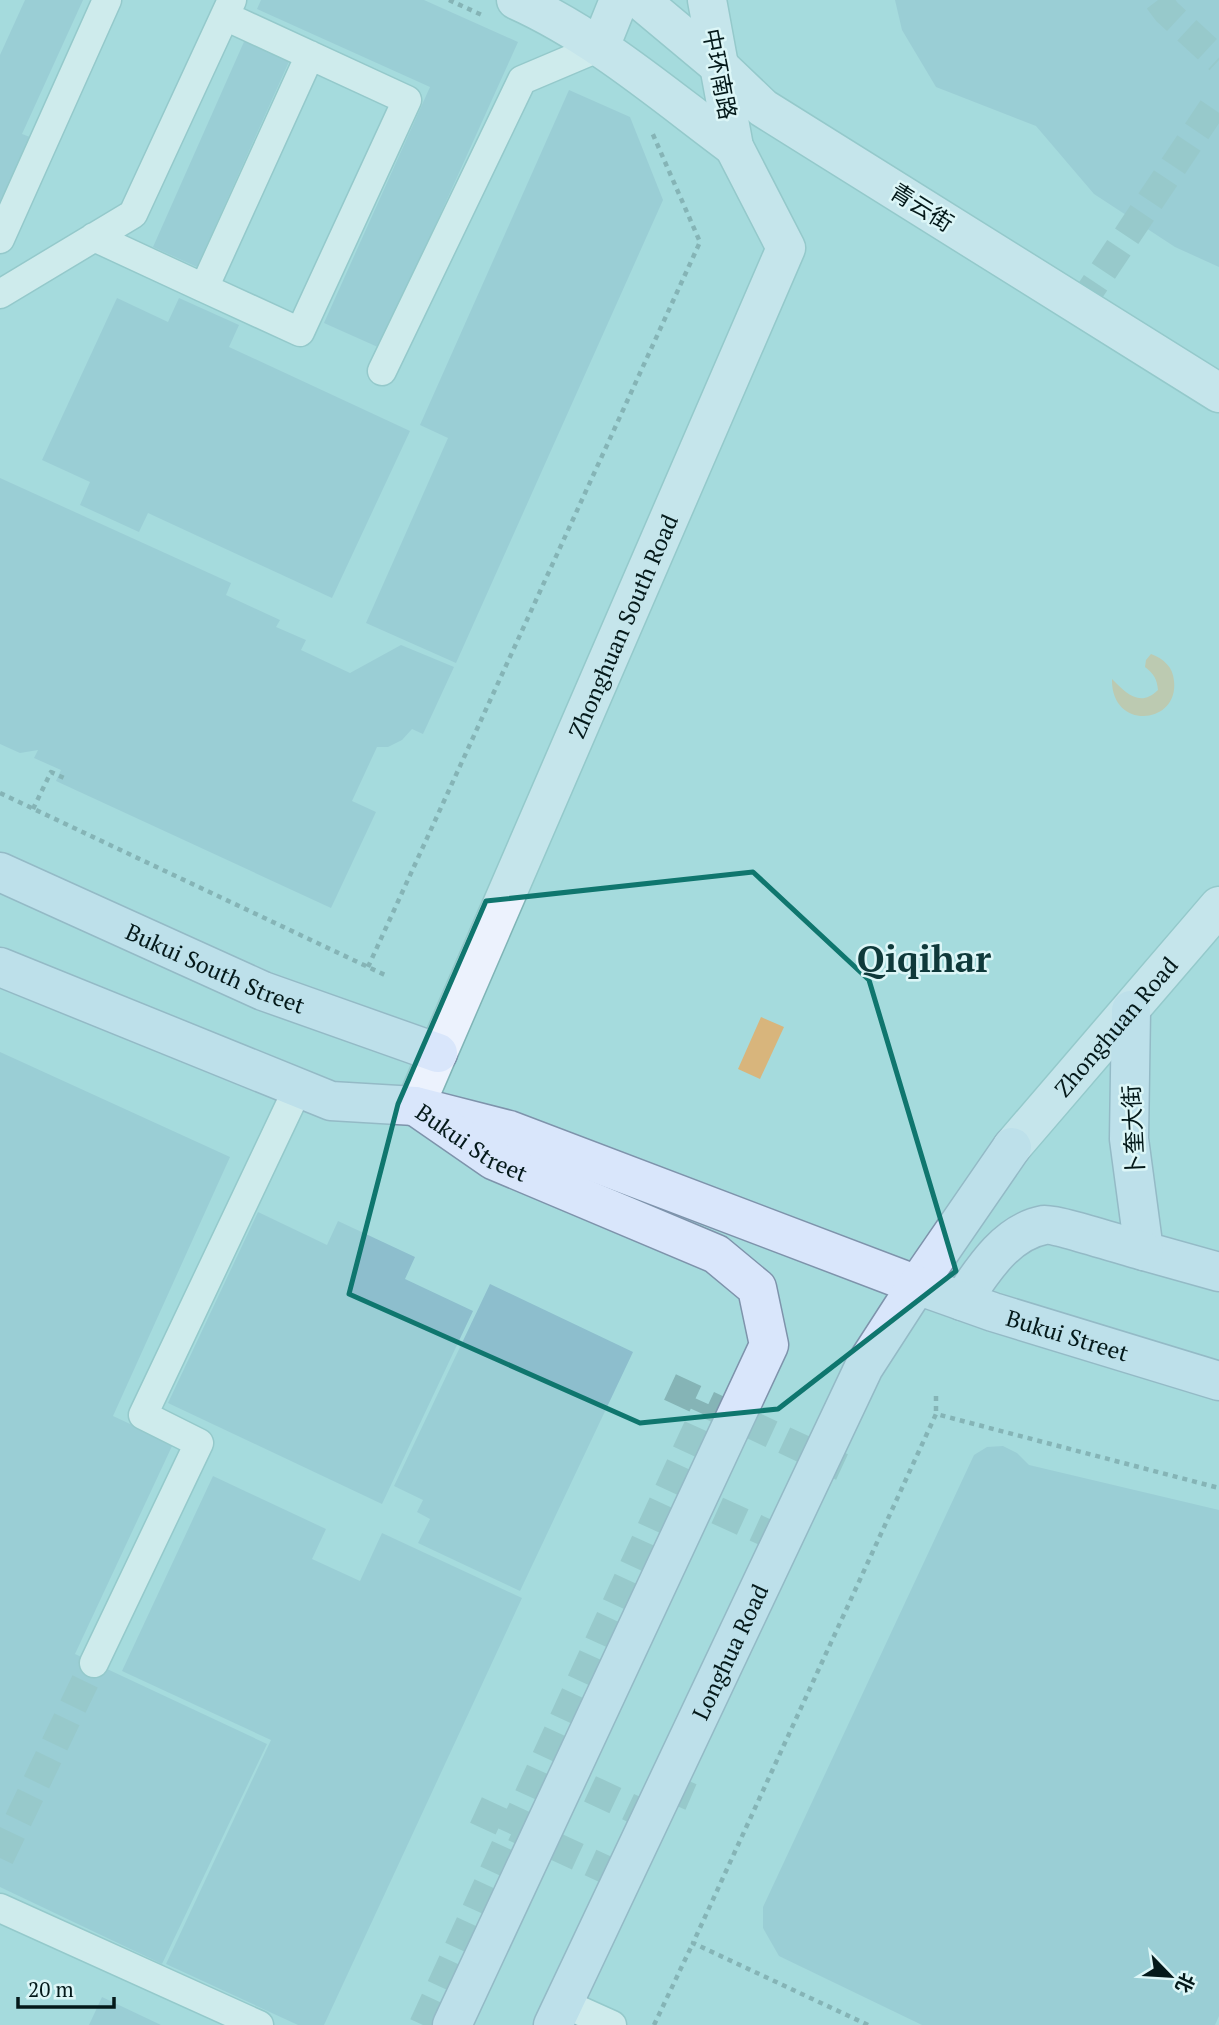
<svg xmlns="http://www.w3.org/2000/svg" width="1219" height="2025" font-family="'PT Serif','Noto Sans SC',serif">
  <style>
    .green { fill: #d8b57c }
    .building { fill: #8dbecd }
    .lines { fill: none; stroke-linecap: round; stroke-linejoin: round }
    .street-tunnel { stroke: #85b4b6; stroke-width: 28; stroke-dasharray: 28 14; stroke-linecap: butt }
    .street-casing { stroke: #7fb4b6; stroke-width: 31 }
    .secondary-casing { stroke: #7fb4b6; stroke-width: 41 }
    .primary-casing { stroke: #7e93ab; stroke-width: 41 }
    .path { stroke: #5e8687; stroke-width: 4.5; stroke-dasharray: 5 5; stroke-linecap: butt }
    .street { stroke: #fff; stroke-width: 28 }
    .secondary { stroke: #ecf2fd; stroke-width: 38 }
    .primary { stroke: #d9e6fb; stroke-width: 38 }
    .marked { fill: none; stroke: #0f766e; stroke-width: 5; stroke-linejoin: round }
    .labels { text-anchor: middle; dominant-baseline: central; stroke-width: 5; stroke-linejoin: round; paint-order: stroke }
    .street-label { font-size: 23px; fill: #04191a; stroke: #dcf6f7 }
    .town-label { font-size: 37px; font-weight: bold; fill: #0f393a; stroke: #dcf6f7 }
  </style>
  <rect width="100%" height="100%" fill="#a5dbdd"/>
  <path class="green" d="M1151,654C1164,659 1173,667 1174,681C1179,725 1111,731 1112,679C1126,693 1140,708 1158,690C1157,679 1154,674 1145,667L1146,660Z
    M761,1017L784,1027L760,1079L738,1069Z"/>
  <path class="building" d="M25,0H83L22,134L30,137L0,204V55Z
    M261,0H424L518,42L380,348L324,323L430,87L257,9Z
    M895,0H1219V267L1175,247L1094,194L1036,126L936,87L902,30Z
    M247,35L292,55L197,267L153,247Z
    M569,90L630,117L663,200L456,663L366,623L448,438L420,425Z
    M117,298L168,322L179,298L239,325L229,347L410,431L332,598L148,513L139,532L80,505L90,482L42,460Z
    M0,478L231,583L226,595L280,620L276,627L306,640L301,650L350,673L401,645L454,667L423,734L412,729L402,740L388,747H377L352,801L376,812L331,908L56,781L61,770L34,758L38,750L20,753L0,744Z
    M0,1052L230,1157L113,1416L173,1444L75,1654L267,1744L162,1964L0,1887Z
    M258,1212L327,1245L338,1221L415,1257L405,1279L473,1311L382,1504L168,1403Z
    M490,1284L633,1352L520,1591L418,1543L430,1519L417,1512L423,1500L394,1486Z
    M1003,1446L1017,1453L1029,1465L1219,1510V2016L1215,2025H922L779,1956L763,1928V1907L974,1455L987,1447Z
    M213,1476L326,1529L312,1559L360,1581L382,1533L522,1598L324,2025H298L166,1964L271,1740L122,1671Z
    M102,1997L161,2025H89Z"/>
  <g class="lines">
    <path class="street-tunnel" d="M1158,0L1167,12L1219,60
      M1080,306L1219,98
      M670,1387L842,1467
      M679,1493L791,1544
      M552,1771L663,1823
      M677,1791L691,1797
      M476,1810L635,1883
      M0,1858L94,1663
      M423,2025L708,1404"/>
    <defs>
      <path id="street" d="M94,237L204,288L310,55
        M0,239L107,0
        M204,288L300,332L407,100L225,16
        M0,294L133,214L232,0
        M382,371L522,80L600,47
        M94,1663L199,1443L143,1415L298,1088
        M0,1908L259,2025
        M563,2003L612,2025"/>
      <g id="secondary">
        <path d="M516,0C596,36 664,95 734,147"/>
        <path d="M640,0L719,66L763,108L1219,393"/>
        <path d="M600,47L619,0"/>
        <path id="s1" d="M415,1106L786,248L734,147L707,0"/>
        <path id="s2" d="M1012,1147L1219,906"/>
      </g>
      <g id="primary">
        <path id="s3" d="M0,872L263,991L438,1053"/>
        <path d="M0,967L331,1101L415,1106L509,1130L917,1285L1012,1147"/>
        <path d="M1131,1010L1129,1139L1144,1251L1219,1272"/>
        <path id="s4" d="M415,1106L493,1160L716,1254L757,1288L769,1345L452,2025"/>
        <path d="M962,1301C982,1271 1006,1232 1044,1225C1054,1223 1128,1247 1144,1251"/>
        <path id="s5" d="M553,2025L864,1367L917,1285L993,1312L1219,1381"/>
      </g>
    </defs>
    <use href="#street" class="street-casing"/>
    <use href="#secondary" class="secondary-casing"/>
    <use href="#primary" class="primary-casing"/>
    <path class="path" d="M449,0L484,16
      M0,793L385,975
      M33,809L51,772L64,778
      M368,967L700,242L651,130
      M936,1396V1414
      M654,2025L693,1943
      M868,2025L693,1943L936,1414L1219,1488"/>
    <use href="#street" class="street"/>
    <use href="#secondary" class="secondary"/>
    <use href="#primary" class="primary"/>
  </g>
  <path d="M0 0H1219V2025H0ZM753,872L869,980L956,1271L778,1409L640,1423L349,1294L398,1104L486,901Z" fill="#a5dbdd" fill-opacity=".55" fill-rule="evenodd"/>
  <path class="marked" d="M753,872L869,980L956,1271L778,1409L640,1423L349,1294L398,1104L486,901Z"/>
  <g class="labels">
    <g class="street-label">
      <text transform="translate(720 74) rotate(79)">中环南路</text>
      <text transform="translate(922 207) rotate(32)">青云街</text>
      <text stroke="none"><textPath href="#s1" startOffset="523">Zhonghuan South Road</textPath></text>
      <text stroke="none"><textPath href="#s3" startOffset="236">Bukui South Street</textPath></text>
      <text stroke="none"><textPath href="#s2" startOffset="159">Zhonghuan Road</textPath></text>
      <text transform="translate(1133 1131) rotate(-93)">卜奎大街</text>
      <text stroke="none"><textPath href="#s4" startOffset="68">Bukui Street</textPath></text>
      <text stroke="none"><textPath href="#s5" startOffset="984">Bukui Street</textPath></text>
      <text stroke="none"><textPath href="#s5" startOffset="413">Longhua Road</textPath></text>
    </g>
    <g class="town-label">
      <text x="924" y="958">Qiqihar</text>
    </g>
  </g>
  <g transform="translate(1170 1976) rotate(115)" stroke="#dcf6f7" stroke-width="5" paint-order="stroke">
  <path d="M0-5L12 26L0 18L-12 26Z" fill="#04191a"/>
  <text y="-10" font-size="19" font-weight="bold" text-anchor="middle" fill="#04191a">北</text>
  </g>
  <path d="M18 1997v10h96v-10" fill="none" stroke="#04191a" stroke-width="3.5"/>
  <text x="28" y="1997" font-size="21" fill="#04191a" stroke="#dcf6f7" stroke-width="5" paint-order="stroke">20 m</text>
</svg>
